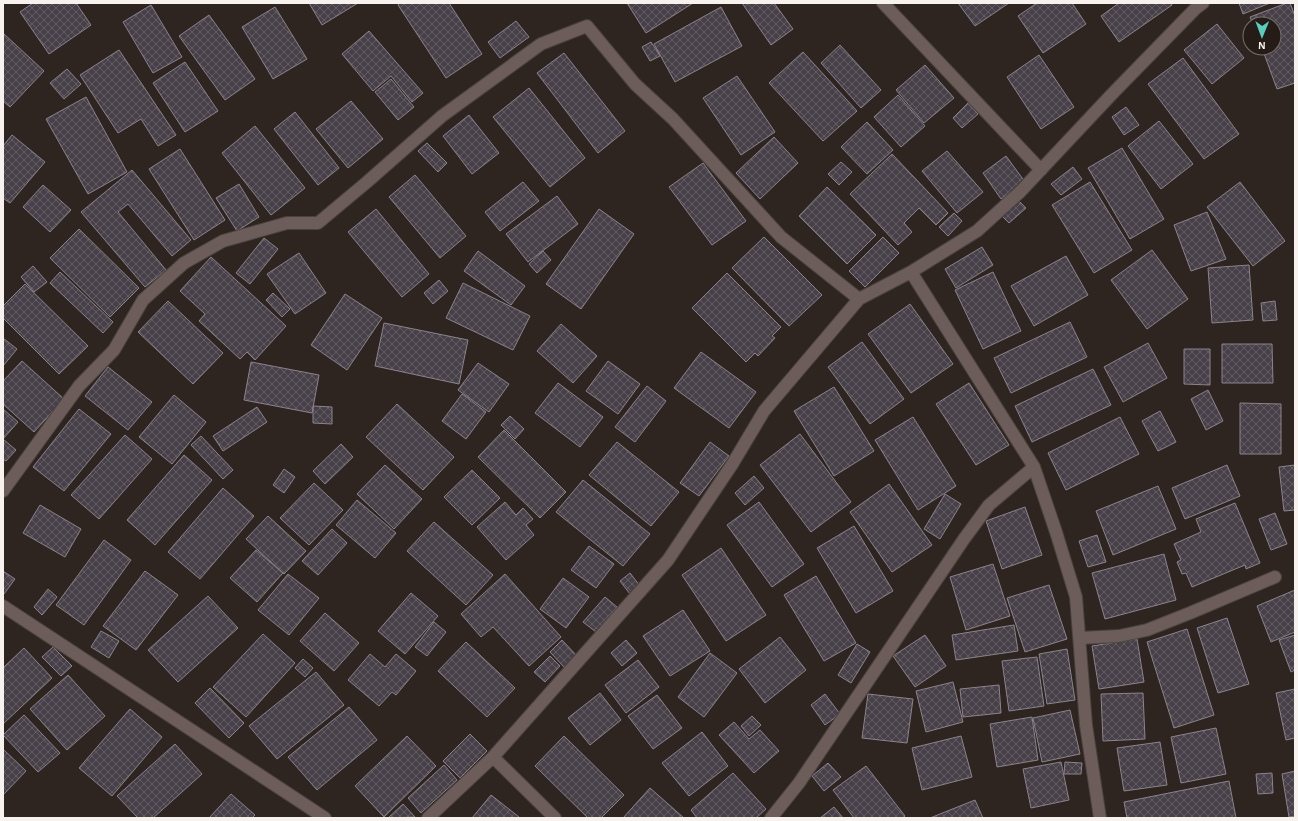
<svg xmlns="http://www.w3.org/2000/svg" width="1298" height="821" font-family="'Alegreya Sans',sans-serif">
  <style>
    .building { fill: url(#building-cross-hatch); stroke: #8c838d }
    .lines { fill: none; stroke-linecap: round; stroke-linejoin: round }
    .minor-casing { stroke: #4a423d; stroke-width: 14 }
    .minor { stroke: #6c5c5a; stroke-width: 12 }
  </style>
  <defs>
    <pattern id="building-cross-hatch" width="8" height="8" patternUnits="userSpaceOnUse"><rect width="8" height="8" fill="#474048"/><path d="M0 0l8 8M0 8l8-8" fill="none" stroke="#625c63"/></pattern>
  </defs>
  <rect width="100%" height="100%" fill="#2e2520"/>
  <path class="building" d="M33,3H76L91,25L49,54L20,12Z
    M309,3H358L322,25Z
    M400,3H449L482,54L446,78L398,5Z
    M627,3H693L646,33Z
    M742,3H774L793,29L771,45Z
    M958,3H1009L975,26Z
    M1037,3H1072L1086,24L1043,53L1018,16Z
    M1119,3H1171L1172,5L1119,42L1101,16Z
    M1239,3H1270L1243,14Z
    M1287,3H1290L1295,16V83L1277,89L1262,48H1274V24H1253L1250,17Z
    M151,5L182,57L153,73L123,22Z
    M275,7L307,59L273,79L242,27Z
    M721,7L742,46L675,82L654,44Z
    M209,15L255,79L225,100L179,36Z
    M516,21L529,37L500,58L488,42Z
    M1217,24L1244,58L1212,84L1184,50Z
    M369,31L423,93L412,102L391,76L373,91L342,54Z
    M3,33L44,71L10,107L3,101Z
    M651,42L660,56L650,61L642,47Z
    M840,45L881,90L861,108L821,63Z
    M119,50L176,135L158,146L141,119L118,133L80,75Z
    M803,52L857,111L823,141L769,83Z
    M564,53L625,131L598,153L537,73Z
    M1039,55L1074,107L1041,129L1007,77Z
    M1183,58L1239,134L1204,159L1148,84Z
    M185,62L218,111L185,132L153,83Z
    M925,65L954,98L924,123L896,90Z
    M67,69L81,84L64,99L50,83Z
    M737,76L775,132L741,155L703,98Z
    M391,79L414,107L398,120L375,92Z
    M529,88L585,158L550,187L493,117Z
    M898,95L925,126L901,147L874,117Z
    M86,97L127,172L88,194L46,119Z
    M351,101L383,139L348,168L316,129Z
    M968,103L978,114L962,128L953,118Z
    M1126,107L1139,125L1124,135L1112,117Z
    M295,112L339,168L318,185L274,129Z
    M469,115L499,153L472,174L443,136Z
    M1159,121L1193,164L1161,189L1128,146Z
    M867,122L893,150L867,174L841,147Z
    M255,126L305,188L271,215L222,153Z
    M12,135L45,162L10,203L3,198V146Z
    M774,137L798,163L760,199L736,173Z
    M427,143L447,163L438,172L418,151Z
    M1122,148L1164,219L1130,239L1088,168Z
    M180,149L225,220L194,240L149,169Z
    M947,151L983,192L957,213L922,171Z
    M892,154L948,213L936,225L919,208L904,223L912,232L898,245L850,194Z
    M1006,156L1025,182L1001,199L983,173Z
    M841,162L852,172L839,185L828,174Z
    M703,163L746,221L712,245L669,187Z
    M1073,167L1082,179L1061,195L1051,184Z
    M132,170L191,240L172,256L128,204L118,212L166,270L145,287L81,212Z
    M415,175L466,236L440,258L389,197Z
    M523,182L539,201L500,231L485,212Z
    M1090,182L1132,250L1094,273L1052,205Z
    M1240,182L1285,241L1253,266L1207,207Z
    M239,184L259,217L237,231L216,198Z
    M43,185L71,210L50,232L23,207Z
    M827,187L876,235L847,264L799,216Z
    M557,196L578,224L528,262L506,234Z
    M1019,201L1026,208L1009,223L1002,216Z
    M376,209L429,274L402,297L348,232Z
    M599,209L634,234L581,309L546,284Z
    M1207,212L1226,259L1191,271L1174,225Z
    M954,213L962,221L948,236L939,227Z
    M79,229L139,288L110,317L50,258Z
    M764,237L822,295L789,326L732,268Z
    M883,237L899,253L865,287L849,271Z
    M264,238L278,249L250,284L236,273Z
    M982,247L993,265L956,288L945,269Z
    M1152,250L1188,299L1147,329L1111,280Z
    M478,251L525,286L511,305L464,271Z
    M543,251L551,260L537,273L529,264Z
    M299,253L326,293L295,314L267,274Z
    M1066,256L1088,295L1034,326L1011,286Z
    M211,257L286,326L255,360L247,352L240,359L199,321L205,314L180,291Z
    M1249,265L1253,320L1212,323L1208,268Z
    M33,266L47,282L34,292L21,277Z
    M60,272L113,322L103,333L50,283Z
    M993,272L1021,331L983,349L955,290Z
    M727,273L781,327L772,336L775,338L758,356L755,353L746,362L692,308Z
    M439,280L448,291L433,304L424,293Z
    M463,283L530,316L513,350L446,318Z
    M25,284L88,346L59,374L3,318V306Z
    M273,293L290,309L282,317L266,300Z
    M345,294L382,318L347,370L311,345Z
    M168,301L223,353L193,384L138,332Z
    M1275,301L1277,320L1263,321L1261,303Z
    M910,304L953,364L911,393L868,334Z
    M1070,322L1087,357L1011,393L994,358Z
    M384,323L468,340L459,384L375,366Z
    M561,324L597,356L573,383L537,351Z
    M3,338L17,349L3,366Z
    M862,342L904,399L870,424L828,367Z
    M1148,343L1167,378L1123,402L1104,367Z
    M1222,344H1272L1273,383H1222Z
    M1184,349H1210V385L1184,384Z
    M701,352L756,392L729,428L674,388Z
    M22,361L64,399L34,432L3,404V381Z
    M608,361L640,384L618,414L586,391Z
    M251,362L319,375L312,413L244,400Z
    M478,363L509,384L489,412L458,390Z
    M108,367L152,402L128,430L85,396Z
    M1093,369L1111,405L1032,442L1015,406Z
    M558,383L603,417L580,447L535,413Z
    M969,383L1009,445L976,465L936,404Z
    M647,386L666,401L635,442L615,427Z
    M834,387L874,451L834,476L794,411Z
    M1208,390L1223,421L1206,430L1191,399Z
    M462,394L486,412L466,439L442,421Z
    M174,395L206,422L172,464L139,437Z
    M1240,403L1281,404V454H1240Z
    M397,404L454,457L423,490L366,437Z
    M313,406L332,407V424L313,423Z
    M257,407L267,422L223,451L213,436Z
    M3,409L18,422L3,439L16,450L6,461L3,459Z
    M79,409L111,434L64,491L33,467Z
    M1160,411L1176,442L1158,451L1142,421Z
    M510,416L524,429L515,439L501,425Z
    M913,417L956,486L918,510L875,440Z
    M1120,417L1139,454L1066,490L1048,453Z
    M504,430L566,492L540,518L478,457Z
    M800,434L851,502L811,532L760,465Z
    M125,435L152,459L99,519L71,495Z
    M201,436L233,470L223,479L191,445Z
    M617,442L679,492L651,526L589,475Z
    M710,442L729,456L699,496L680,483Z
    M341,444L353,457L325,484L313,471Z
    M184,455L212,480L155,545L127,520Z
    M385,465L422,499L394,529L357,494Z
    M1227,465L1240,496L1185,519L1172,488Z
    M1295,465V510L1284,511L1279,467Z
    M284,469L295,477L284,493L273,485Z
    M472,470L500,498L472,525L444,497Z
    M754,476L764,488L745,505L735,493Z
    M583,480L650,534L623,566L556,512Z
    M314,483L343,510L309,545L280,518Z
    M889,484L932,545L892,572L850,512Z
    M1158,486L1176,529L1113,555L1096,511Z
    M223,488L254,516L200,579L168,552Z
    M945,494L961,504L940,539L924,529Z
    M357,500L396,533L375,558L336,525Z
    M505,502L516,515L523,508L533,519L526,525L534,535L506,560L477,527Z
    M759,502L804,564L772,587L727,525Z
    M1235,503L1260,563L1246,569L1245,565L1192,587L1186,573L1182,574L1177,562L1181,560L1174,544L1201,532L1196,519Z
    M40,505L81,529L65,557L23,533Z
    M1025,507L1042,555L1002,569L986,521Z
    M1275,513L1287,544L1271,550L1259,519Z
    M268,516L306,551L284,574L246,539Z
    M434,522L493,575L466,605L407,551Z
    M854,526L893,591L856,613L817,548Z
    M332,529L347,543L318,575L302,561Z
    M1097,535L1106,562L1088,567L1079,541Z
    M104,540L131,560L84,625L56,605Z
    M589,546L614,564L596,588L571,570Z
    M721,548L766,615L726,641L682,575Z
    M256,550L283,573L257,602L230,578Z
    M1164,554L1176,600L1105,619L1092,573Z
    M993,564L1010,616L966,630L950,577Z
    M3,571L15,579L4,594H3Z
    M145,571L178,595L136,650L103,626Z
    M630,573L640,586L630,594L620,581Z
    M288,574L319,598L289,635L258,610Z
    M505,574L561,637L529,666L493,627L481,637L461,614Z
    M816,576L856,643L824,661L784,595Z
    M563,578L589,597L566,628L540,609Z
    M1049,585L1067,639L1025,652L1007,598Z
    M48,589L57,597L42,615L34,607Z
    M1295,590V632L1271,642L1257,606Z
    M411,593L438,616L405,654L378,631Z
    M208,596L238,628L178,682L148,650Z
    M605,597L617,607L596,632L583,622Z
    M683,610L710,651L670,676L643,636Z
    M325,613L359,643L334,671L300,641Z
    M1227,618L1249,684L1218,693L1197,628Z
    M434,622L446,632L427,656L415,647Z
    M1014,625L1018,651L956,660L952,635Z
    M1187,629L1214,715L1174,728L1147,642Z
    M101,631L119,641L109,658L91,647Z
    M263,634L295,663L246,717L213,687Z
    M925,635L946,666L915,687L893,656Z
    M1295,635V670L1291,672L1279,640Z
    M780,637L806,670L765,703L739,669Z
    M1137,639L1144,682L1099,689L1092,646Z
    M562,640L577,656L564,667L550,652Z
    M626,640L637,653L622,666L611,653Z
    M466,642L515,688L487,717L438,671Z
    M857,644L870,652L851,683L838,675Z
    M53,647L72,666L61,676L42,657Z
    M24,648L52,678L3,724V668Z
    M1067,649L1075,700L1047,704L1039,654Z
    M710,653L737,673L704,717L678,697Z
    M370,654L385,667L396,654L416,671L396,695L392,692L379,706L348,680Z
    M550,656L560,666L545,682L534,672Z
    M1037,657L1044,706L1009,711L1002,661Z
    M303,659L313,668L305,677L295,668Z
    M638,660L659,687L626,713L605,685Z
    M316,672L344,705L277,759L249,726Z
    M68,675L105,716L67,750L30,709Z
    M953,682L963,722L926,732L916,691Z
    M999,685L1001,713L963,717L960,689Z
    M210,688L244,723L229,738L195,703Z
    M1295,689V738L1286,740L1276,693Z
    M600,693L621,720L590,745L568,718Z
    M1143,693L1145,739L1103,741L1101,694Z
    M825,694L840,714L825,725L811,705Z
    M868,694L913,699L907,743L862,738Z
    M657,695L682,728L653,749L628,716Z
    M349,707L377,740L317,790L288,757Z
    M130,709L162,737L112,796L79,768Z
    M1070,710L1080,754L1042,762L1033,718Z
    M24,715L60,753L38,772L3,735Z
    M752,716L761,725L749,736L741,726Z
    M1032,717L1038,760L997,767L990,724Z
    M734,722L749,739L760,730L779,751L754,773L719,735Z
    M1216,728L1226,774L1181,783L1171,737Z
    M702,732L728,766L689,796L662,763Z
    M470,734L487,751L460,778L443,761Z
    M407,736L436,766L384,817L355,786Z
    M564,736L624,795L601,818H588L535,766Z
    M961,736L972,777L922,790L912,748Z
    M1160,742L1167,785L1124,791L1117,748Z
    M175,744L202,774L153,818H138L117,796Z
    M3,749L26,771L3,795Z
    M1061,762L1069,800L1031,808L1023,769Z
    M1065,762L1082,763L1081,774H1064Z
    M828,763L841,777L824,791L812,776Z
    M444,765L457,780L421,813L408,798Z
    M866,766L905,816L903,818H854L833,790Z
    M1295,771V816L1289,817L1282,774Z
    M733,773L766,809L756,818H697L691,810Z
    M1272,773L1273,793L1258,794L1256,774Z
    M1229,781L1236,818H1127L1124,802Z
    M650,788L684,818H623Z
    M231,794L255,815L252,818H209Z
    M491,795L519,817L518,818H472Z
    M975,800L983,818H930Z
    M403,804L415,817L388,818Z
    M834,807L843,818H820Z"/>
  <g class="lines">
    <defs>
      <path id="minor" d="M883,3L1041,170
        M911,272L1034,467L1056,532L1076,597L1086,725L1100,818
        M3,491L79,386L114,350L143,300L184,263L223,241L287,223H318L367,182L442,116L541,44L587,26L635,84L673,119L781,237L859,299
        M3,606L325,818
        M1080,638L1119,636L1147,630L1190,613L1275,577
        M493,757L555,818
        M428,818L493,757L668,560L733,463L764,411L859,299L911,272L977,231L1020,192L1113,93L1195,9L1203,3
        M771,818L799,783L964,539L989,505L1034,467"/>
    </defs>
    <use href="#minor" class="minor-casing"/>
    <use href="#minor" class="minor"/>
  </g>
  <rect width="1298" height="821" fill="none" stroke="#f8f2ee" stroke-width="8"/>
  <g transform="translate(1262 36) rotate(181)"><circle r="19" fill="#251b17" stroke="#79716d"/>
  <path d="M0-3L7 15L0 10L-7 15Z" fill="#59cebf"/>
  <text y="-6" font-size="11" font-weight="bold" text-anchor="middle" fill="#f8f2ee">N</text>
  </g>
</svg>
